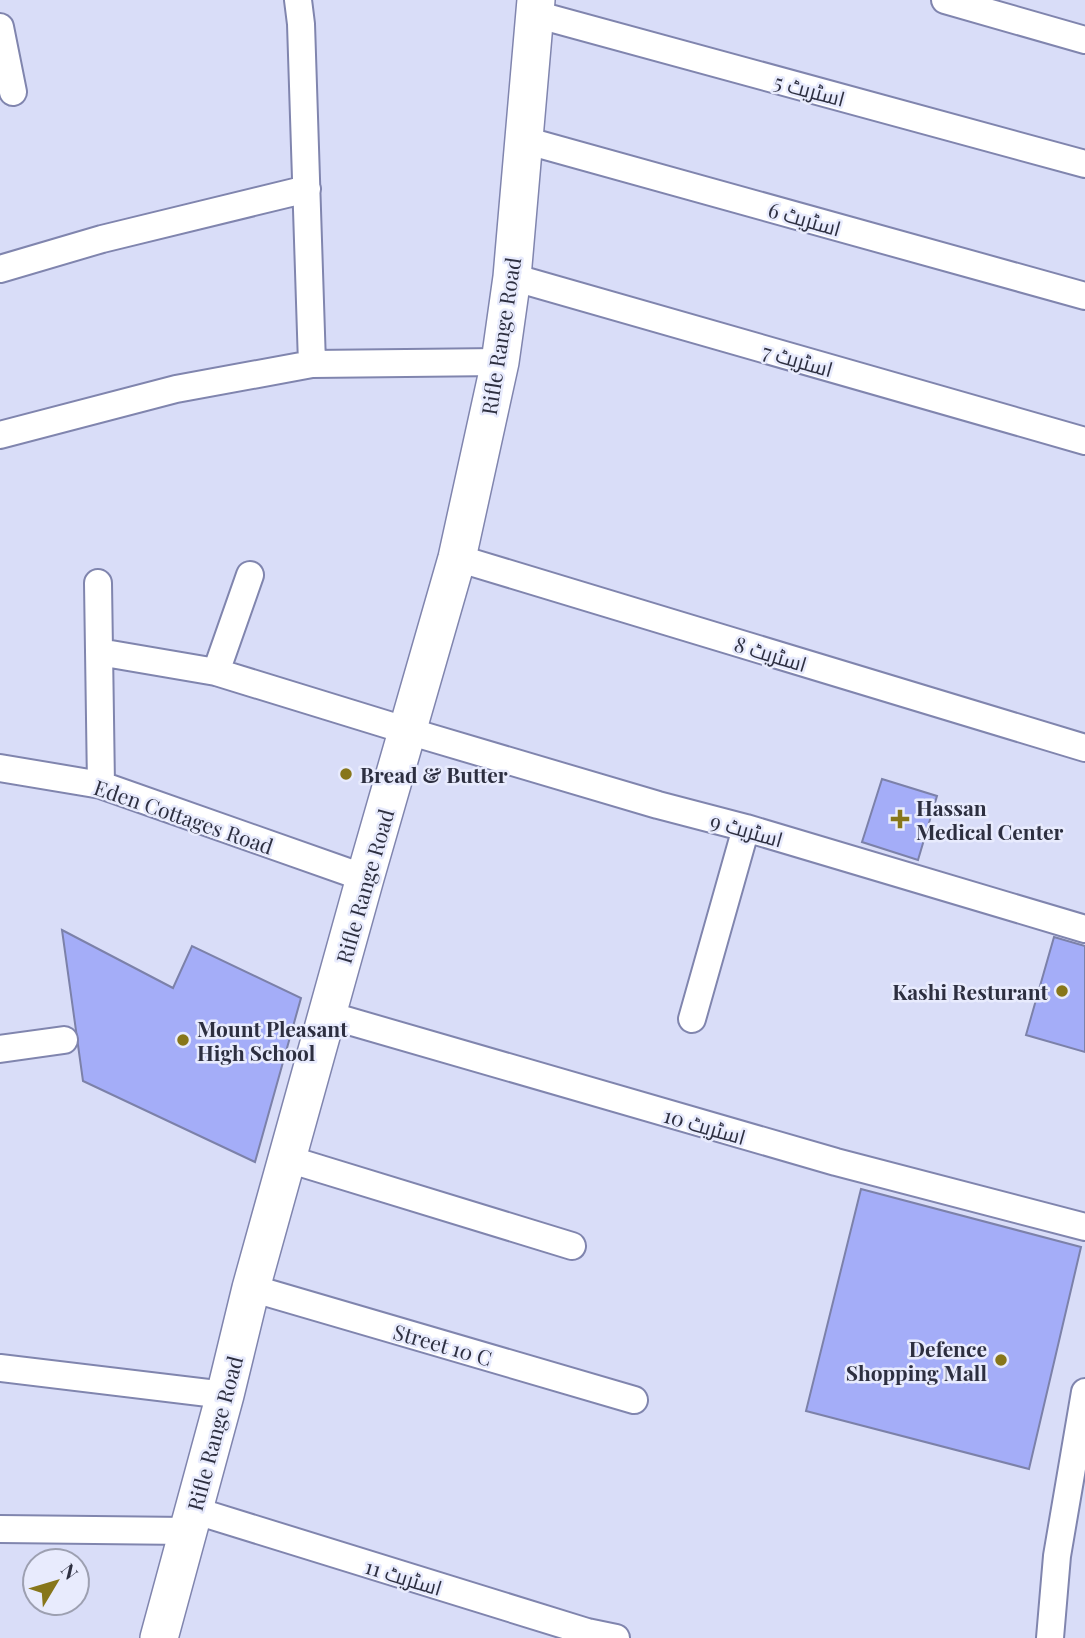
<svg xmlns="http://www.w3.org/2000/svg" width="1085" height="1638" font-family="'Playfair Display',Cairo,serif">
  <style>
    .building { fill: #a4adf8; stroke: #7c81a9; stroke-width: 2 }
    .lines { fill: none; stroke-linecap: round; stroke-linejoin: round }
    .street-casing { stroke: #8085ae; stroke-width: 30 }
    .secondary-casing { stroke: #8085ae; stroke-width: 40 }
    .street { stroke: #fff; stroke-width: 26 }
    .secondary { stroke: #fff; stroke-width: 37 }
    .poi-dot { fill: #87761a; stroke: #e8ebfd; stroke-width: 2.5 }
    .labels { text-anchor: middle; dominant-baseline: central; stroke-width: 5; stroke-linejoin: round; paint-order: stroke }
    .street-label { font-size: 21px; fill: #2d2f40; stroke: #e8ebfd }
    .poi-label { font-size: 21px; font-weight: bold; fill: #2d2f40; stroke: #e8ebfd; text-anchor: start }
  </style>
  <rect width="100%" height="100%" fill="#d9ddf8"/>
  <path class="building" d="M882,779L937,796L918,860L862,842Z
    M62,930L173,988L192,946L301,998L255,1162L83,1081Z
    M1054,937L1085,946V1052L1026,1035Z
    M861,1189L1081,1247L1029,1469L806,1411Z"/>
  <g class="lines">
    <defs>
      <path id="street" d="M298,0L301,24L312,364
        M945,0L1085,40
        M535,14L1085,164
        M0,27L13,92
        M524,140L1085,296
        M0,269L102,239L307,189
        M512,277L1085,441
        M0,435L176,389L312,364L500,362
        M457,558L1085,748
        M98,583L101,785
        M99,652L216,672L408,731L658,805L746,828L1085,929
        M216,672L250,575
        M0,768L101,785L365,878
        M328,1015L836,1162L1085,1227
        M692,1019L746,828
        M0,1049L64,1040
        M288,1159L572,1246
        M251,1288L634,1400
        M0,1368L225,1395
        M193,1510L587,1632L616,1638
        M0,1529L188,1531
        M1050,1638L1057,1556L1085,1392"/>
      <path id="secondary" d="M159,1638L225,1395L251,1288L365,878L457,558L500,362L512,277L536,0"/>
    </defs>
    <use href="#street" class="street-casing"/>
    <use href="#secondary" class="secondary-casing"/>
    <use href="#street" class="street"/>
    <use href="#secondary" class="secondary"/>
  </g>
  <g class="poi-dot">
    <circle cx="346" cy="774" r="7"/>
    <path d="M896.5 808.5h7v7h7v7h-7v7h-7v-7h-7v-7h7z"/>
    <circle cx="1062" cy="991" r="7"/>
    <circle cx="183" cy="1040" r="7"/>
    <circle cx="1001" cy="1360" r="7"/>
  </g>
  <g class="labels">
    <g class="street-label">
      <text transform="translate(810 89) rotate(15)">اسٹریٹ 5</text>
      <text transform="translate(805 218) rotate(16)">اسٹریٹ 6</text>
      <text transform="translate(500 336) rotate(-81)">Rifle Range Road</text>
      <text transform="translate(798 359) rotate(16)">اسٹریٹ 7</text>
      <text transform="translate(771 653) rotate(17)">اسٹریٹ 8</text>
      <text transform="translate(184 816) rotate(19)">Eden Cottages Road</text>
      <text transform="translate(747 829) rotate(16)">اسٹریٹ 9</text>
      <text transform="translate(364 886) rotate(-74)">Rifle Range Road</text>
      <text transform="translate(705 1125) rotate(16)">اسٹریٹ 10</text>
      <text transform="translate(443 1344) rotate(16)">Street 10 C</text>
      <text transform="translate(214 1433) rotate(-75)">Rifle Range Road</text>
      <text transform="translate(404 1576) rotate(17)">اسٹریٹ 11</text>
    </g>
    <g class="poi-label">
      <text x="360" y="774">Bread &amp; Butter</text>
      <text x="916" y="807">Hassan<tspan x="916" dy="24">Medical Center</tspan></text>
      <text x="1048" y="991" text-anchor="end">Kashi Resturant</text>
      <text x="197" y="1028">Mount Pleasant<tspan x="197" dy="24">High School</tspan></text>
      <text x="987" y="1348" text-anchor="end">Defence<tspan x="987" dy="24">Shopping Mall</tspan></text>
    </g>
  </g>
  <g transform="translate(56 1582) rotate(52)"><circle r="33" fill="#e8ebfd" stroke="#9da0b1" stroke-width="2"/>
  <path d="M0-5L12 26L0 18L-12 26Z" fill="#87761a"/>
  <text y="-10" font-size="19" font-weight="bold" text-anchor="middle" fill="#2d2f40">N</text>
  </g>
</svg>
